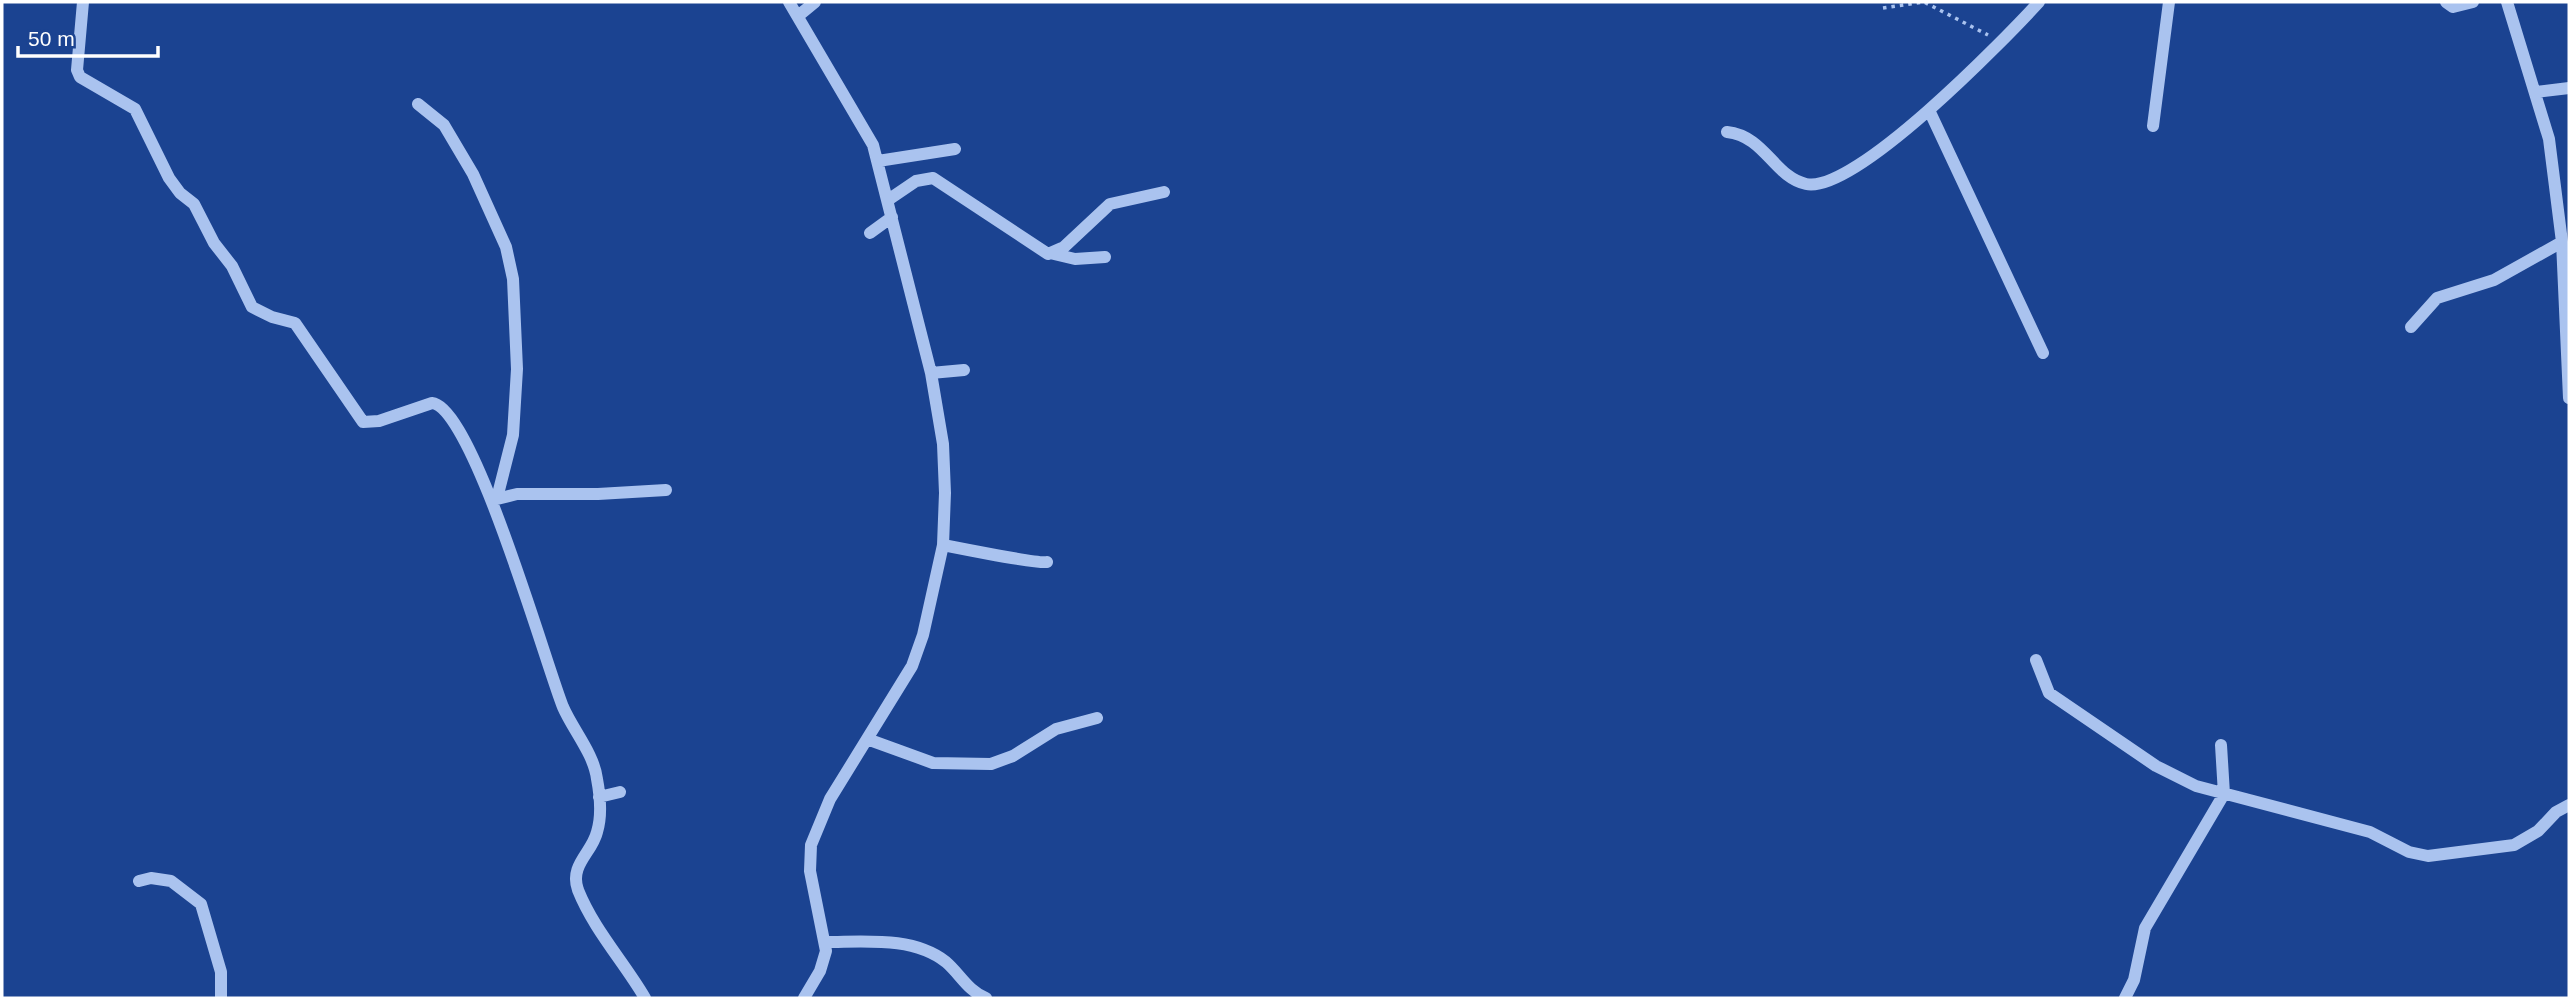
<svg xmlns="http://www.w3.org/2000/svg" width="2571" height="1000" font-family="Arial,sans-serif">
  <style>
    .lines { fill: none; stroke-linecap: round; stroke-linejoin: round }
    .path { stroke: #aac3ef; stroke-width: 3.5; stroke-dasharray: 3.5 5; stroke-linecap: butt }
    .minor { stroke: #aac3ef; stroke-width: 12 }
  </style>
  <rect width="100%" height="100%" fill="#1b4391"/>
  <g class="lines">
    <path class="path" d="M1883,8L1924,2L1988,35"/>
    <path class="minor" d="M83,2L77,70L80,77L135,109L169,178L180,193L194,204L214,243L232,266L252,307L272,317L295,323L363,422L379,421L432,403C473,407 545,662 563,707C573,730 594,754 597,779C600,795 602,816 597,832C592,853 569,865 578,890C594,930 624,962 645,998
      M789,2L873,145L931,373L943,444L945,493L943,545L923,635L912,666L830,799L811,845L810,871L826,951L820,971L804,998
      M2446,2L2453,7L2473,2
      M2507,2L2549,139L2562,242L2569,398
      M798,16L815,2
      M2536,92L2569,88
      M418,104L444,125L473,174L506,247L513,279L517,369L513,435L497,498
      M1929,110L2043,353
      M2153,126L2169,2
      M1727,132C1765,136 1774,177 1806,184C1854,195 2005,39 2039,2
      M878,161L955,149
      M888,200L916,181L933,178L1048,254L1064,247L1110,204L1164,192
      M870,233L892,217
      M1054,254L1075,259L1105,257
      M2411,327L2437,298L2494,280L2562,242
      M931,373L964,370
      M493,500L517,494H598L666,490
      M943,545C958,548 1040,564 1047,562
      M2036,660L2049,693L2156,766L2196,786L2370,832L2409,852L2428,856L2514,845L2538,831L2556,812L2569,805
      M867,739L933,763L991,764L1013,756L1056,729L1097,718
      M599,797L620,792
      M139,881L151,878L171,881L201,904L221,972V998
      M825,942C864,942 913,936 946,962C960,974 968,991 986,998
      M2125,998L2134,980L2145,928L2224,794L2221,745"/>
  </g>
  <rect width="2571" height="1000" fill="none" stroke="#ffffff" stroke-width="7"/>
  <path d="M18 46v10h140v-10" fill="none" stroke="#ffffff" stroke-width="3.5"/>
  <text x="28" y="46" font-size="21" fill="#ffffff" stroke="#1b4391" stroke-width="5" paint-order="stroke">50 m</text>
</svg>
